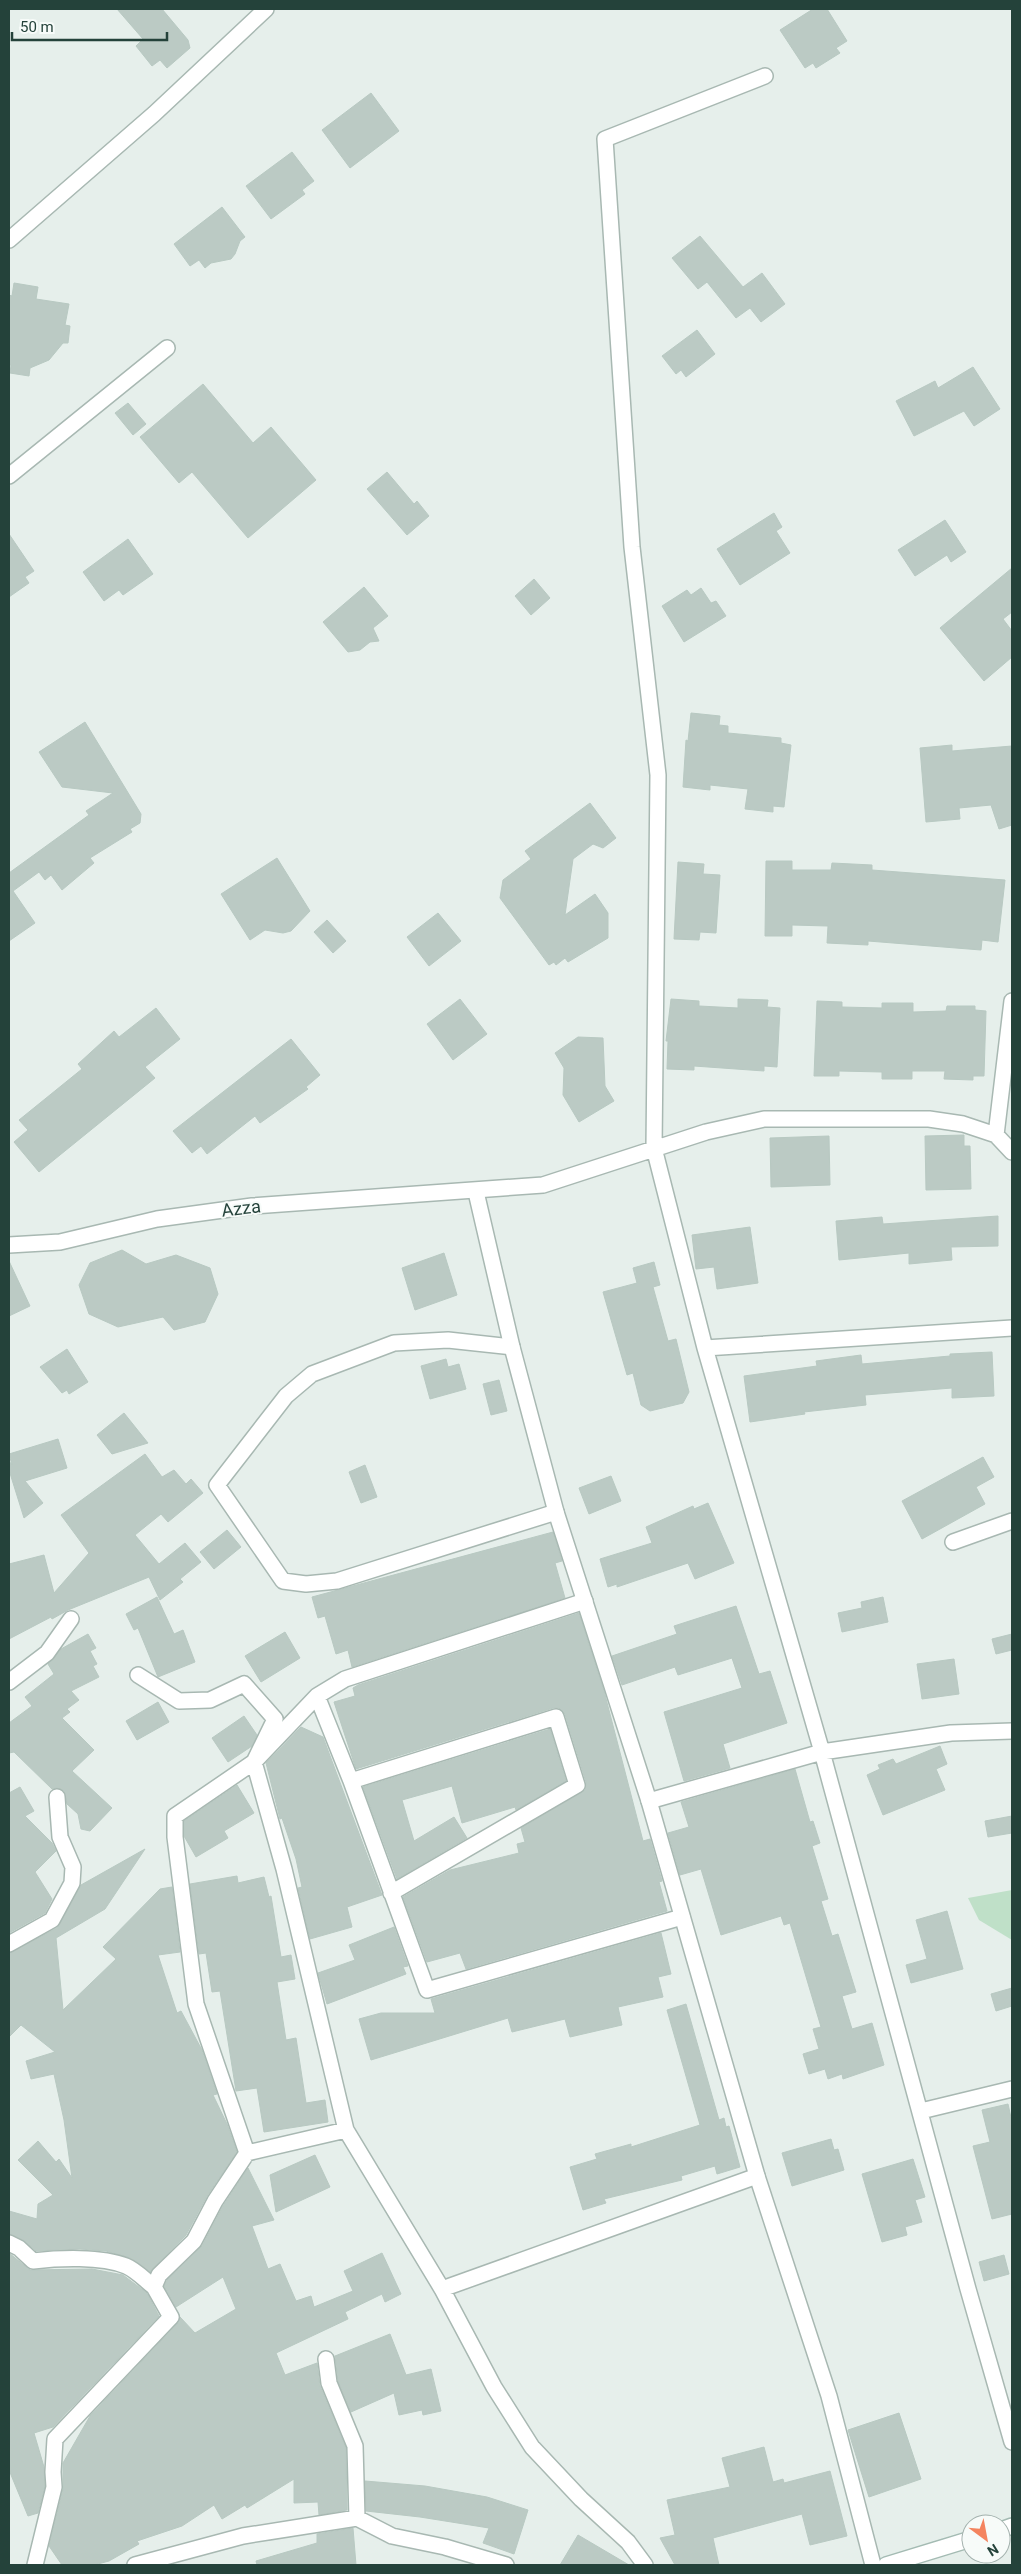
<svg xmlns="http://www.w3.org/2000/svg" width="1021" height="2574" font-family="Roboto,sans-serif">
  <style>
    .green { fill: #bfe0c8 }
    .building { fill: #bbcac4; stroke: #b8c9c2 }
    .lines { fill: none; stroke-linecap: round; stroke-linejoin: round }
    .minor-casing { stroke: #a8b8b2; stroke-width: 18 }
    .tertiary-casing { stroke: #a8b8b2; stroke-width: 18 }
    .secondary-casing { stroke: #a4bbb3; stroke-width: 18 }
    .minor { stroke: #fff; stroke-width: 15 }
    .tertiary { stroke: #fff; stroke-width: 15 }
    .secondary { stroke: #fff; stroke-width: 15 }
    .labels { text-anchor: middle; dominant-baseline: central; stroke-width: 4; stroke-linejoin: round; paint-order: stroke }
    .street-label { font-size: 18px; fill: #24423a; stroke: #f7fbf9 }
  </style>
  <rect width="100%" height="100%" fill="#e6efeb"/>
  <path class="green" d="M1012,1890V1940L979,1920L968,1898Z"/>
  <path class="building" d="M117,9H162L188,40L190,48L167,68L160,60L152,66L136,46L143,39Z
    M813,9H827L847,41L836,48L840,53L816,68L813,63L805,68L780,30Z
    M371,93L399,131L350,168L322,130Z
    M292,152L314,181L302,190L305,194L271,219L246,186Z
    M222,207L245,237L240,241L235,254L231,259L211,263L205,268L199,260L190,266L174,244Z
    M700,236L743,287L762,273L785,304L761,322L750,308L736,318L707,282L698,289L672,258Z
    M14,283L38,287L36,299L69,304L65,325L70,326L68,343H63L49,360L30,368L29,376L10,373L11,365H9V295L12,296Z
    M697,330L715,354L686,377L681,370L676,374L662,356Z
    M973,367L1000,409L974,426L964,411L914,436L896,401L935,381L938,388Z
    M203,384L253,443L271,427L316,480L248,538L192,472L179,483L140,437Z
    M128,403L146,424L133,435L115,413Z
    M387,472L414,504L417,501L429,516L407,535L367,489Z
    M774,513L782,527L776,531L790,553L740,585L717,549Z
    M945,520L966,552L951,562L947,555L915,576L898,550Z
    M9,534L34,571L25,577L29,583L9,597Z
    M128,539L153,574L123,595L119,590L104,601L83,572Z
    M1012,568V612L1003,619L1012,631V657L984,681L940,628Z
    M534,579L550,598L531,615L515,596Z
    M364,587L388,616L373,628L379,641L370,642L360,650L348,652L323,622Z
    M701,588L711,603L716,601L726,616L684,642L662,606L687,590L691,595Z
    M691,713L720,716L719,725L728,726V733L781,738V743L791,745L784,807L773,806V812L745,809L748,789L710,785V790L683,787L686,740L688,741Z
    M85,722L141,814L140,823L130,829L132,832L90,858L94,863L62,890L51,875L45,880L39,872L13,891L35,923L9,941V873L89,815L86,811L113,793L62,787L39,752Z
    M952,745V751L1012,746V825L999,829L991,805L959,808L960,819L926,822L920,748Z
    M590,803L616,838L603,848L593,844L573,859L565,915L595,894L608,913V938L568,962L565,958L556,965L554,962L549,965L500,898L503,880L531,859L525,851Z
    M277,858L310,911L291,931L283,933L265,930L250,940L221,894Z
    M766,861H792V870H831L832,863L872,865V870L1005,880L998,942L982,940L981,950L868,941V945L827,943L828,926L792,925V936H765Z
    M678,862L704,864L703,874L720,875L716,933L700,932L699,940L674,939Z
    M438,913L461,941L429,966L407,937Z
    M327,920L346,941L333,953L314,932Z
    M460,999L487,1034L453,1060L427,1024Z
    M671,999L699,1001V1006L738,1008V999L768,1000L767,1007L780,1008L777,1067L764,1066V1071L694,1066V1070L667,1069L668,1041H666Z
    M817,1001L842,1002V1007L882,1008V1003H913V1012L946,1011L947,1006H975V1010L986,1011L984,1076H973V1080L944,1079L945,1071H912V1079H882V1072L839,1071V1076H814Z
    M156,1008L180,1039L145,1067L155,1078L39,1172L14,1142L28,1130L19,1120L82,1069L78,1064L114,1031L119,1037Z
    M578,1037L603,1038L605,1086L614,1101L579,1122L563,1095L564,1068L555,1053Z
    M291,1039L320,1075L306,1087L308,1089L260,1123L255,1116L207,1154L201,1146L192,1153L173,1131Z
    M964,1135V1146H970L971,1189L926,1190L925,1136Z
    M829,1136L830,1185L771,1187L770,1138Z
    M998,1216V1246L951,1247L952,1260L909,1264V1253L839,1260L836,1221L882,1217L883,1224Z
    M750,1227L758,1283L717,1289L714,1267L696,1269L692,1235Z
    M122,1250L146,1264L176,1255L210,1268L218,1294L205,1322L174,1330L163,1317L118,1327L89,1314L79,1285L90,1263Z
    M444,1253L457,1295L415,1310L402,1268Z
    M9,1261L30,1306L9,1316Z
    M654,1262L660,1285L653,1287L668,1341L676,1339L689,1392L683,1403L650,1411L641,1405L633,1373L627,1375L603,1292L637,1283L633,1268Z
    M67,1349L88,1382L69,1394L67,1390L62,1393L40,1367Z
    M992,1352L994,1396L952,1398V1388L865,1395L866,1405L804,1412L805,1414L750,1422L744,1376L817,1366L816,1361L861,1355L862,1364L950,1356V1354Z
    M446,1359L448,1367L459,1364L466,1389L430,1399L421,1366Z
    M499,1380L507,1411L491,1415L483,1384Z
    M124,1413L148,1443L112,1454L97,1435Z
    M58,1439L67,1468L25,1481L43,1503L24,1518L9,1470V1461L12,1465L9,1454Z
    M145,1454L162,1477L174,1470L186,1484L191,1479L203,1493L168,1522L161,1514L135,1535L159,1564L185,1543L201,1562L180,1579L183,1582L160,1600L149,1577L68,1610L52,1619L51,1617L9,1639V1564L44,1555L54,1593L89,1553L61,1515Z
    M983,1457L994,1477L976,1487L985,1504L922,1539L902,1501Z
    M365,1465L377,1497L361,1503L349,1472Z
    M611,1476L621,1501L589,1514L579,1488Z
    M708,1503L734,1563L695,1579L688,1563L617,1587V1584L608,1587L600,1559L652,1543L646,1527L693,1506L694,1509Z
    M227,1530L241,1547L214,1569L200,1552Z
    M553,1532L562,1561L555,1563L565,1598L352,1667L348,1650L336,1654L325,1616L318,1618L312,1597Z
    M157,1597L174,1634L183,1630L195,1662L158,1677L138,1628L134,1630L126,1614Z
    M883,1597L888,1622L842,1632L838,1613L862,1608L861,1602Z
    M736,1606L759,1674L770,1671L787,1723L723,1744L730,1768L684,1781L664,1712L742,1688L732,1658L678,1675L675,1667L622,1685L612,1656L677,1634L674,1626Z
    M579,1613L604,1691L643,1841L650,1839L662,1881L659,1882L667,1911L466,1969L460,1953L427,1962L403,1897L450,1870L519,1853L517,1844L525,1842L521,1828L585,1790L586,1782L565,1714L559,1708H553L356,1769L334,1702L355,1696L353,1688L358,1685Z
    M285,1632L300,1658L261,1682L245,1656Z
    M88,1634L96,1648L90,1651L97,1664L93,1666L99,1677L71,1691L79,1700L67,1709L70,1712L62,1718L94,1750L72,1771L112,1808L90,1831L81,1829L78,1814L67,1804L64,1791L57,1788L52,1789L14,1752L9,1753V1723L32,1706L25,1697L54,1674L48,1664L61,1649Z
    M1012,1634V1650L996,1654L992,1639Z
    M954,1659L959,1694L922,1699L917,1664Z
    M158,1702L169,1722L137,1740L126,1721Z
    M244,1716L257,1735L252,1746L228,1762L212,1738Z
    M301,1727L323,1737L382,1895L347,1907L352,1927L310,1939L298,1888L302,1887L296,1859L282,1818L280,1819L266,1763Z
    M550,1729L566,1781L516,1810L515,1807L462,1823L452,1786L402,1800L414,1841L454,1817L467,1838L397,1879L363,1787Z
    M940,1746L947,1764L936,1769L945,1790L883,1815L867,1775L880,1769L878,1765L893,1759L896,1764Z
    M795,1769L810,1822L813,1821L820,1843L812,1846L828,1899L821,1901L832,1936L838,1934L856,1992L842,1996L852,2029L872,2023L884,2065L843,2079L842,2074L828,2079L825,2069L809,2074L803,2054L819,2049L813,2029L821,2027L790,1923L784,1925L781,1916L721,1935L701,1869L680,1875L668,1833L689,1827L681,1802Z
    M237,1785L254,1813L224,1831L228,1838L196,1857L184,1836V1821Z
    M20,1787L34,1811L25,1816L52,1843L56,1851L35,1872L52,1899L45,1913L9,1933V1793Z
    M1012,1816V1833L988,1837L985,1821Z
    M145,1849L105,1909L56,1938L63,2010L116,1959L103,1947L160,1889L172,1887L180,1952L158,1955L177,2013L181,2011L202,2050L217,2094L213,2095L227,2124L237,2152L207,2196L186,2235L150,2272L130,2258L106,2251L80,2249L36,2251L23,2240L9,2234V2211L37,2219L38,2204L53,2195L18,2160L38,2141L56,2162L59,2159L72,2178L64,2120L54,2074L31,2079L26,2061L55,2052L21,2025L9,2037V1953L57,1928L81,1885Z
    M237,1876L238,1883L264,1877L269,1897L271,1896L281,1957L291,1955L295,1979L277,1982L286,2040L296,2038L306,2103L325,2100L328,2122L264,2132L257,2088L236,2091L220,1991L212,1992L206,1953L199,1954L190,1884Z
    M947,1911L963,1969L911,1983L906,1965L927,1959L916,1920Z
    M394,1927L408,1966L403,1967L406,1974L327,2004L318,1973L355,1960L349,1945Z
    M661,1933L671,1974L658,1977L663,1997L618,2007L622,2025L570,2037L565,2019L512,2032L508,2018L371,2060L359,2019L381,2013H435L431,1999Z
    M1012,1988V2006L996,2011L991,1994Z
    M686,2004L719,2120L724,2118L726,2127L729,2126L740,2167L717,2174L715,2166L681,2176L682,2180L604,2199L606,2203L583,2210L570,2167L597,2159L595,2154L631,2144V2147L700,2125L667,2010Z
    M1008,2104L1012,2122V2214L992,2219L973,2146L990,2142L982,2110Z
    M831,2139L834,2150L838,2149L844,2170L792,2186L782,2153Z
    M315,2155L330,2187L276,2212L270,2175Z
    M913,2159L925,2197L915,2200L922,2222L905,2227L907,2235L882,2242L862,2174Z
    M248,2168L274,2220L252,2226L268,2269L280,2264L296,2301L311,2296L314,2307L353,2291L344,2271L382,2253L401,2294L385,2302L382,2294L345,2312L348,2319L276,2353L285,2375L317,2363L320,2386L346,2448L347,2510L319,2515L318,2502L294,2503V2479L247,2508L245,2505L222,2519L214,2505L182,2526L137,2541L139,2544L109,2561L94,2565H62L49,2546L63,2489V2463L90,2416L178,2323L180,2317L195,2333L236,2309L223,2277L176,2307L164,2286L167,2280L202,2246L223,2206Z
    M9,2253L30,2270L92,2269L123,2275L147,2293L159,2316L53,2427L34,2433L44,2467L45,2486L38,2513L28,2516L9,2470Z
    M1004,2255L1009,2274L984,2281L979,2262Z
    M390,2334L406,2375L431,2369L441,2411L423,2415L422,2410L399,2415L394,2393L351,2412L338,2381L335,2356Z
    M899,2413L921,2479L869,2497L848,2430Z
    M764,2447L773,2482L783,2479L784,2483L830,2471L847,2536L810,2545L802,2514L713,2538L719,2565H675L660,2538L675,2535L667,2500L730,2487L722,2458Z
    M365,2481L425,2486L487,2497L528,2510L514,2554L483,2543L489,2528L420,2517L366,2511Z
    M353,2528L356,2565H257L256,2561L317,2543V2534Z
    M578,2535L629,2565H560Z"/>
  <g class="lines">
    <defs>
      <path id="minor" d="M765,76L605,139L632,547L658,775L654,1148L705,1348L822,1752L968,2289L1012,2442
        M9,240L154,114L266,9
        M9,476L167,348
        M996,1135L1012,1001
        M9,1245L60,1242L157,1219L252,1206L543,1185L706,1132L764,1119H929L963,1124L996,1135L1012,1152
        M512,1347L448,1340L394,1343L312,1374L286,1396L217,1485L283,1581L306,1584L337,1581L556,1512
        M705,1348L1012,1328
        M953,1542L1012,1521
        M138,1675L179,1701L210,1700L244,1684L275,1719L254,1762L284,1869L346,2130L442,2289L494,2387L532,2447L581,2499L628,2542L645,2565
        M9,1682L47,1653L71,1619
        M317,1696L351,1781L427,1990L682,1917
        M351,1781L556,1717L577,1785L391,1893
        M649,1801L822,1752L951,1733L1012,1731
        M9,1944L52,1920L72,1883L73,1867L60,1837L57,1797
        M921,2111L1012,2089
        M346,2130L247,2153L196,2004L175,1837V1816L254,1762L317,1696L345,1679L585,1601
        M9,2243L19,2248L33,2261C59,2258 101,2256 126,2266C136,2270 146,2281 154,2287
        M442,2289L757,2176
        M326,2359L329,2383L355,2446L357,2518
        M35,2565L54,2487L53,2472L55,2439L171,2317L154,2287L159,2275L194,2241L215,2201L247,2153
        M135,2565L243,2536L357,2518L392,2536L445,2547L506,2565"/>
      <path id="tertiary" d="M476,1192L512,1347L556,1512L649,1801L757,2176L829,2396L873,2565"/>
      <path id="secondary" d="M1001,2530L1012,2526
        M886,2565L971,2539"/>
    </defs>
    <use href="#minor" class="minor-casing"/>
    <use href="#tertiary" class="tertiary-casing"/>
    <use href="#secondary" class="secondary-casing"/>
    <use href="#minor" class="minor"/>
    <use href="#tertiary" class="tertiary"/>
    <use href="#secondary" class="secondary"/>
  </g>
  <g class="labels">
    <g class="street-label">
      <text transform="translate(241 1208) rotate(-7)">Azza</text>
    </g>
  </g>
  <rect width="1021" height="2574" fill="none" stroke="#24423a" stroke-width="20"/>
  <g transform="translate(986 2539) rotate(148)"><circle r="24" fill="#f7fbf9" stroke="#a3b1ad"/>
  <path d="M0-4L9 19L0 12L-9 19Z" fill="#f4845f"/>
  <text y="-8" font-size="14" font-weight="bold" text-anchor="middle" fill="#24423a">N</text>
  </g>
  <path d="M12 32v8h155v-8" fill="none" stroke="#24423a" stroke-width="2.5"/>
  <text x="20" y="32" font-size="15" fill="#24423a" stroke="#f7fbf9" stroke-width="4" paint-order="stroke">50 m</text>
</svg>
